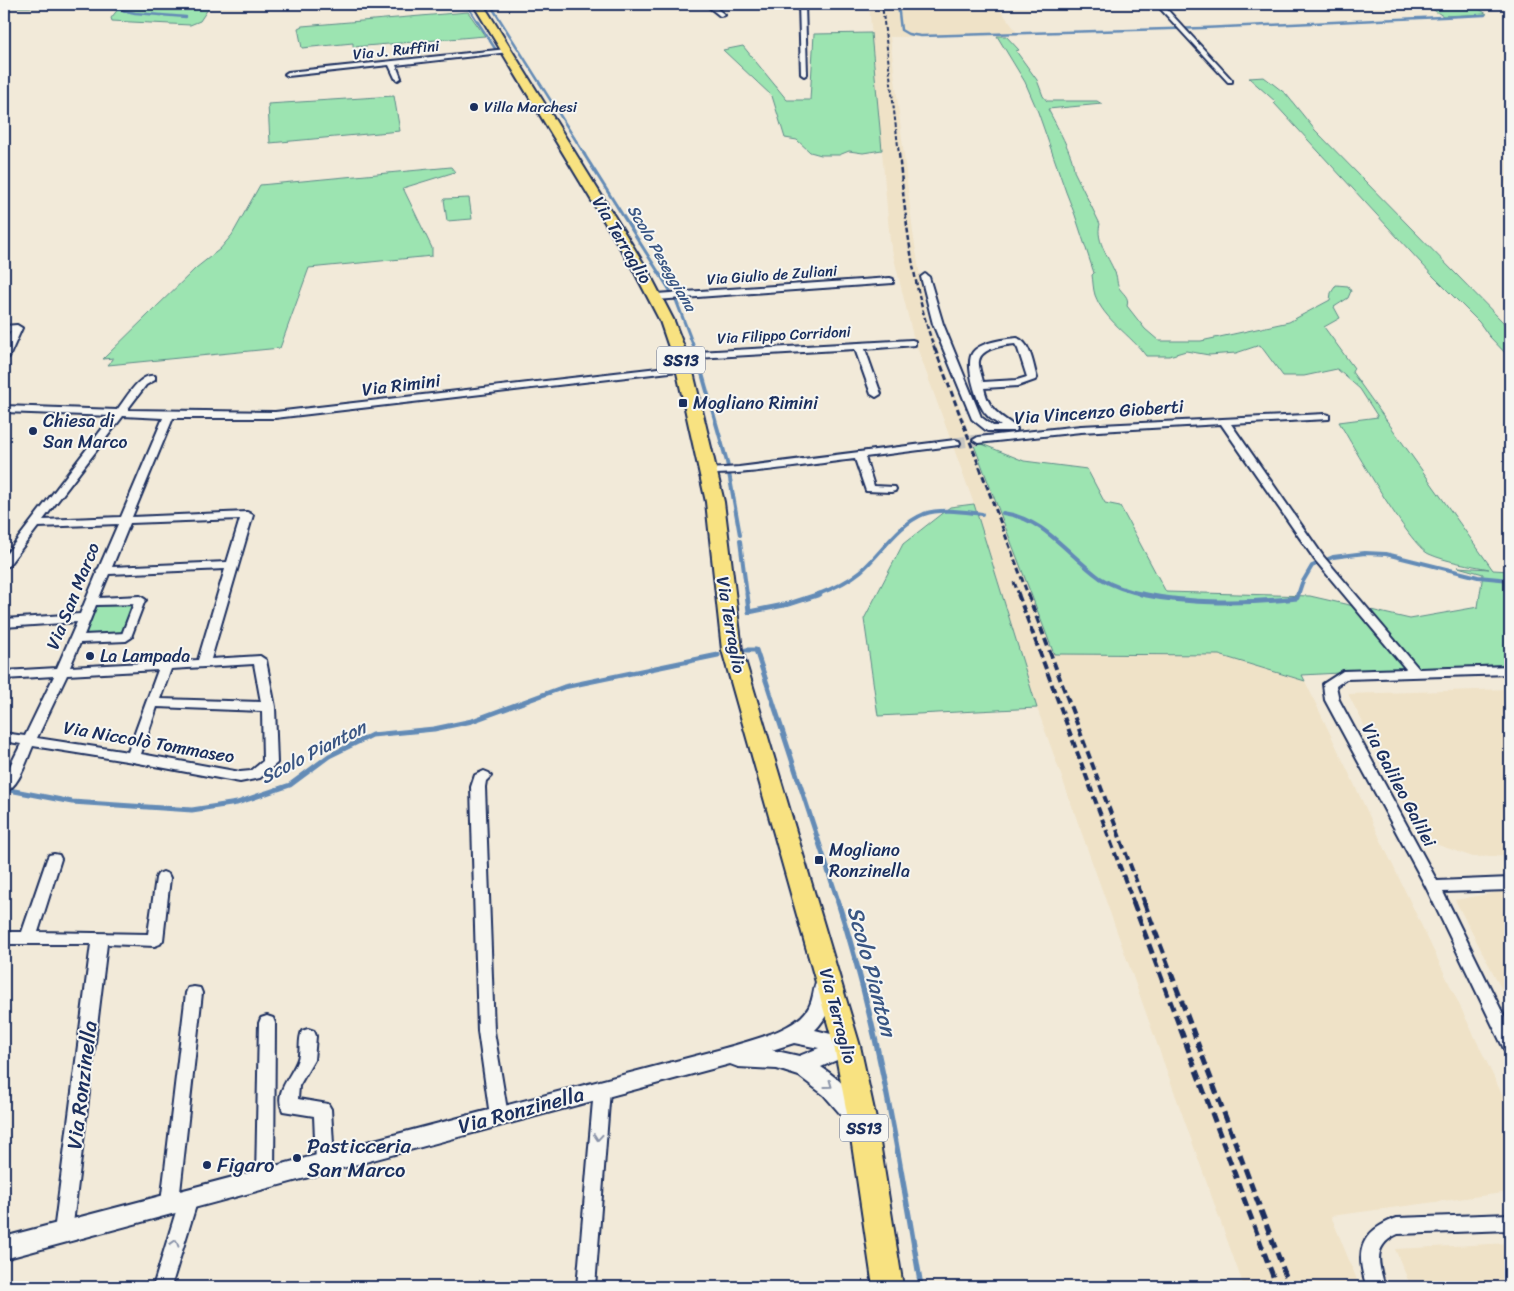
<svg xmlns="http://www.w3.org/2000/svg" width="1514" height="1291" font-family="Sriracha,sans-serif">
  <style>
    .built { fill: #efe2c7 }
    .green { fill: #9ce4b1; stroke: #5c8a88 }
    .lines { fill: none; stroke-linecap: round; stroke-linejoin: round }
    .stream-far4 { stroke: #648bb6; stroke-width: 2.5 }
    .stream-far3 { stroke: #648bb6; stroke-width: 3 }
    .stream-far2 { stroke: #648bb6; stroke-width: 4 }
    .stream-far1 { stroke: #648bb6; stroke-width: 5 }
    .stream { stroke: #648bb6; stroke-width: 5.5 }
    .minor-tunnel { stroke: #c7c5c0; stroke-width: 11; stroke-dasharray: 11 5.5; stroke-linecap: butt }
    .pedestrian-casing { stroke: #1b2f5e; stroke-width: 4 }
    .minor-casing { stroke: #1b2f5e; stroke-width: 4 }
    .tertiary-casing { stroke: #1b2f5e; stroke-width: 4 }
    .primary-casing { stroke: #1b2f5e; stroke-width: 4 }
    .pedestrian { fill: #f6f6f2; fill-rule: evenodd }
    .minor { fill: #f6f6f2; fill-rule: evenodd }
    .tertiary { fill: #f6f6f2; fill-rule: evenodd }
    .primary { fill: #f8e281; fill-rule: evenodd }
    .rail-far4 { stroke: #1b2f5e; stroke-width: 2; stroke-dasharray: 4 2; stroke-linecap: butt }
    .rail-far3 { stroke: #1b2f5e; stroke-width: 2.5; stroke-dasharray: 5 2.5; stroke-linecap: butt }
    .rail-far2 { stroke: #1b2f5e; stroke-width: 3; stroke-dasharray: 6 3; stroke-linecap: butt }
    .rail-far1 { stroke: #1b2f5e; stroke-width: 4; stroke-dasharray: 8 4; stroke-linecap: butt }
    .rail { stroke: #1b2f5e; stroke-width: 5; stroke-dasharray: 10 5; stroke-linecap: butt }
    .oneway { stroke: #8892a8 }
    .poi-dot { fill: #1b2f5e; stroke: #f6f6f2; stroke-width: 2 }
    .labels { text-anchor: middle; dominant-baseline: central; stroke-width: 4; stroke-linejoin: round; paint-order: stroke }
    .far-street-label { font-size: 15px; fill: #1b2f5e; stroke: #f6f6f2 }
    .far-poi-label { font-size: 15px; fill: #1b2f5e; stroke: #f6f6f2; text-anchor: start }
    .far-water-label { font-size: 16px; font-style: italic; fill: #395583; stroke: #f6f6f2 }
    .shield { fill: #f6f6f2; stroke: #5d6b8a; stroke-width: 1 }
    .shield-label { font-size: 16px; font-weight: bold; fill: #1b2f5e }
    .street-label { font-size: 18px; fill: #1b2f5e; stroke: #f6f6f2 }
    .poi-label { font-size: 18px; fill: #1b2f5e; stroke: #f6f6f2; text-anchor: start }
    .water-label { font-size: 19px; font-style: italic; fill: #395583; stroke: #f6f6f2 }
    .near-street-label { font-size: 21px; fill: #1b2f5e; stroke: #f6f6f2 }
    .near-poi-label { font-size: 21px; fill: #1b2f5e; stroke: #f6f6f2; text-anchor: start }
    .near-water-label { font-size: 22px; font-style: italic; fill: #395583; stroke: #f6f6f2 }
  </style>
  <rect width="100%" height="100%" fill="#f2ead9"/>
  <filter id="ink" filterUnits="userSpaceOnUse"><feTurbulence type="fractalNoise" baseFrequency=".02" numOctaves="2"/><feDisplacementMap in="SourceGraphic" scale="10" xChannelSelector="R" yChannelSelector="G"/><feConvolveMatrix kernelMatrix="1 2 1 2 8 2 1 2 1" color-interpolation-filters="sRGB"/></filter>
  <g filter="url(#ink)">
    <path class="built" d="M869,4H996L1019,35L890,37L913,233L927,318L980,463L1054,654L1219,655L1305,681L1510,1111V1192L1331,1216L1360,1287H1244L1037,708L974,504L913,336L890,242Z
      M1510,689V856L1473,857L1424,840L1348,694Z
      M1510,890V1005L1455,900Z
      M1510,1243V1287H1411L1395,1249Z"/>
    <path class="green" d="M4,4H173L210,6L200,21L190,25L112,21L111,18L119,8L115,7H4Z
      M1424,4H1471L1487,14L1443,16Z
      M468,12L485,36L353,47V43L302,48L298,28L302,26Z
      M871,33L882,150L863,153L849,151L839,155H821L810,152L797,140L785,138L772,96L723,50L743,46L787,100H810L814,34Z
      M997,36H1006L1019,50L1016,51L1037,80L1043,96L1047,101H1097L1102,104L1048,109C1055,123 1074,156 1074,171L1100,224C1095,241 1110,259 1116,275C1117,278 1117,283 1118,286C1122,294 1130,296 1127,306L1145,329L1159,341H1201L1289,322L1330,300L1331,293L1336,285L1348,286L1351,291L1348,298L1334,307L1340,318L1324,327L1354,368L1352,372L1493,570L1510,571V664L1302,675L1305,681L1219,655L1054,654L972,440L1024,461L1087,469L1105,503L1120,506L1166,592L1310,596L1410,619L1478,607L1483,574L1458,567L1489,569C1470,565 1447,562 1429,554C1409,545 1353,446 1339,422L1378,417L1360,389L1337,369L1304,376H1283L1260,345L1236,353L1209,355L1186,351L1169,356H1146C1131,335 1104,320 1095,295C1093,289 1093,281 1092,275L1094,273L1075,215L1066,192L1038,112L1025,82Z
      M1264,77L1286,94L1315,130L1504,323L1510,335V358L1489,336L1479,322L1433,276L1274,103L1276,102L1249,78Z
      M394,96L400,131L270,143L268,104Z
      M451,167L455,172L403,188L432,248V256L309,268L280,348L108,365L114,358L103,359L196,268L220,249L232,235L260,185Z
      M469,198L472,219L447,221L444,199Z
      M974,504L1037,708L878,716L864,619L903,544L950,507Z
      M134,603L122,634L83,636L95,605Z"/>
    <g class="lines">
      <path class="stream-far4" d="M94,4L135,13L186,17
        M466,4L496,50
        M490,4L585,155
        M898,4L901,30L908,34L921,36L1203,28L1485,15"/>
      <path class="stream-far3" d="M584,154L676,300L695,350"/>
      <path class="stream-far2" d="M695,349L727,462L740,535
        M1003,513C1044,518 1068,555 1100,578C1114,587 1131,592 1147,595
        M740,541L747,595
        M816,595C832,589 848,582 861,571C882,553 897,525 924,514C942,508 964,512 982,514
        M1298,595L1302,583L1312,566L1333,557L1365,553L1386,554L1478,577L1510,580"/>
      <path class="stream-far1" d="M747,594L749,612L789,604L820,594
        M1141,594C1189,604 1248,604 1297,598L1298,594
        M746,650H756L839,904
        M4,789L72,802L192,810L237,803L290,785L329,756L372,735L434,729L472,721L564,687L718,655"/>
      <path class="stream" d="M838,902C879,1027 899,1158 921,1287"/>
      <path class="minor-tunnel" d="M955,443L978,440"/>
      <defs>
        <path id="pedestrian" d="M140,597L145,600L131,637L126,640L122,639L121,637L135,600Z"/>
        <path id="minor" d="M705,4H711L725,15L720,16Z
          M799,4H805L807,74L804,76L801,74Z
          M1156,4H1162L1232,80V82H1228Z
          M507,49L510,51L509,52L396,65L401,78L398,80L395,78L389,65L288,76L285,74L288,72Z
          M925,274L929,277L943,324L981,417L993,426H1001C996,422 990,419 986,414C977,404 964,363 973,352C981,342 1005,339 1017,338C1031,343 1033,365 1037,378L1035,380L1018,386L984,388C989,410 998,414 1016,427L1017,429L1016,431H987L972,419L933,324L921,277ZM1015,344L1018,349L1027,377L1017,380L983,382C982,376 978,367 979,361C981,348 1004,345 1015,344Z
          M890,278L893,279V283L656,300L652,297L656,294Z
          M17,325L22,328L9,357L4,360V347L11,331L4,332V326Z
          M912,340L915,341V345L865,349L881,394L876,397L871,394L855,349L680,359L675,356L680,353Z
          M684,365L687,366V370L275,418H173L132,517L247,512L253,515L211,659L260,656L266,660L275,707L277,763L260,778L240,782L133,762L33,746C27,759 19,788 4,792V778L21,744L4,741V733L25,736L54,676L4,679V671L57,668L77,622L4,627V619L80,614L97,573L96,571L99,568L118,524L38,527L8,566L4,567V557L112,416L4,412V406L117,410C126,399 139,373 155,376V380L146,385L127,410L275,412ZM123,416L163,418L121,517L43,520ZM240,519L227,562L112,567L130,523ZM225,569L198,660L70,667L80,643L126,641L132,637L126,633L84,635L96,605L140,604L146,600L140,596L99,598L109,574ZM254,664L261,702L160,699L171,669ZM158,670L128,752L37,738L67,675ZM157,707L262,711L263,761L251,771L240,772L141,754Z
          M1325,414L1329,415V419L1231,424L1323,556L1419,669L1510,666V674L1346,679L1336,686L1339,700L1437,881L1510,878V890L1443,892L1510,1028V1051L1504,1049L1426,887L1325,700L1323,684L1343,671L1406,669L1315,560L1221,424L1081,432L978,443L973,440L978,437L1081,426Z
          M955,440L959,441L960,443L959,445L865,457L874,486L895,487L896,489L895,491L891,492L866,491L855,459C834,461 712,480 704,472L709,469L739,467Z
          M484,771L489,773L491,776L486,781L485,787L494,1031L508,1116L505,1121L499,1123L493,1121L490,1116L478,1031L471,787L475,775Z
          M54,854L59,855L61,859L38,932L148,934L156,878L158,874L163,872L168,874L170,878L163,940L160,944L155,946L107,944L72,1232L70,1238L63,1241L56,1238L54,1232L91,944H4V932H22L47,859L49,855Z
          M194,987L200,988L202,993L179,1201L183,1193L189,1191L195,1193L198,1199L171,1287H153L178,1205L176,1209L170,1211L164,1209L161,1203L186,993L188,988Z
          M267,1016L273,1018L275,1023L274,1178L271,1184L265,1186L259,1184L256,1178L259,1023L261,1018Z
          M308,1029L314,1031L316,1036L314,1060L299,1086L298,1099L328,1104L331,1109L334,1162L331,1168L325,1170L319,1168L316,1162L314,1116L283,1111C273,1091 292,1077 298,1059C301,1050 298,1040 302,1031Z
          M602,1082L608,1084L610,1089L595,1287H577L594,1089L596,1084Z
          M1510,1214V1230L1398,1234C1371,1246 1379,1265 1385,1287H1367C1354,1251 1361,1231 1397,1218Z"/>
        <path id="tertiary" d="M825,975L832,977C841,993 827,1018 815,1030L855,1040L858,1046L855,1052L821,1067C839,1079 860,1098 869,1118L866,1125L858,1128L850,1125L824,1095L799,1076L777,1069L738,1067L730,1064L4,1259V1237L718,1050C743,1042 796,1032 809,1007C814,998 813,987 818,977ZM794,1043L819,1048L799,1056L772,1050Z"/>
        <path id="primary" d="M473,4H483L647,269L674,321L692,368L724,502L742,650L860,1046L877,1124L903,1287H873L849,1124L834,1046L722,650L706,502L676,368L660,321L633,269Z"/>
      </defs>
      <use href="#pedestrian" class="pedestrian-casing"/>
      <use href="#minor" class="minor-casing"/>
      <use href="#tertiary" class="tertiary-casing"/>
      <use href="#primary" class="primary-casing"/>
      <use href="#pedestrian" class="pedestrian"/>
      <use href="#minor" class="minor"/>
      <use href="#tertiary" class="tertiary"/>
      <use href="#primary" class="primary"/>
      <path class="rail-far4" d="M882,4L899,155"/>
      <path class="rail-far3" d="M899,154C906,221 912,287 935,350"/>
      <path class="rail-far2" d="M935,349L1028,595
        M1014,582L1019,595"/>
      <path class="rail-far1" d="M1018,594L1134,904
        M1028,594L1145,904"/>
      <path class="rail" d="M1133,902L1277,1287
        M1144,902L1290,1287"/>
    </g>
    <defs><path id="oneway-chevron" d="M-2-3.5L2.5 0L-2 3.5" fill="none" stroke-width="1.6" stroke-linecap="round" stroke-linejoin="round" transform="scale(1.25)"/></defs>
    <g class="oneway">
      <use href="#oneway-chevron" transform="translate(829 1085) rotate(36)"/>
      <use href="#oneway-chevron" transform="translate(598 1137) rotate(95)"/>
      <use href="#oneway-chevron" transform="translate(175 1243) rotate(-73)"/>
    </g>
  </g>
  <g class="poi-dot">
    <circle cx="474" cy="107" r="5"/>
    <rect x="678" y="398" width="10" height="10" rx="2.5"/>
    <circle cx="33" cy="431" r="5"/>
    <circle cx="90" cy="656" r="5"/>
    <rect x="814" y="855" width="10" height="10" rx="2.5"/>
    <circle cx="297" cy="1158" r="5"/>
    <circle cx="207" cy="1165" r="5"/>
  </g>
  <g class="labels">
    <g class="far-street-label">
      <text transform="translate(396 50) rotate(-6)">Via J. Ruffini</text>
      <text transform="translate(772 275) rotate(-4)">Via Giulio de Zuliani</text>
      <text transform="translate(784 335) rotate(-3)">Via Filippo Corridoni</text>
    </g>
    <g class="far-poi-label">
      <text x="484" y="107">Villa Marchesi</text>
    </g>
    <g class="far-water-label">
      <text transform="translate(662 258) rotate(60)">Scolo Peseggiana</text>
    </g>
    <g class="shield">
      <rect x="657" y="346.5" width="48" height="27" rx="4"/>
      <rect x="840" y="1114.5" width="48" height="27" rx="4"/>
    </g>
    <g class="shield-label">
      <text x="681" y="360">SS13</text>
      <text x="864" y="1128">SS13</text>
    </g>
    <g class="street-label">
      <text transform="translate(622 240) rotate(59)">Via Terraglio</text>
      <text transform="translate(401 385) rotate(-7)">Via Rimini</text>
      <text transform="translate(1099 412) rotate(-4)">Via Vincenzo Gioberti</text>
      <text transform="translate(73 596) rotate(-68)">Via San Marco</text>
      <text transform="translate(731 625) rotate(80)">Via Terraglio</text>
      <text transform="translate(149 742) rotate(10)">Via Niccolò Tommaseo</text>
      <text transform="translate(1399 785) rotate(62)">Via Galileo Galilei</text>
      <text transform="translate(838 1016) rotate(75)">Via Terraglio</text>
    </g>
    <g class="poi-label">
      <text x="693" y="403">Mogliano Rimini</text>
      <text x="43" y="421">Chiesa di<tspan x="43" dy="21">San Marco</tspan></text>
      <text x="100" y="656">La Lampada</text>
      <text x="829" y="850">Mogliano<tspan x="829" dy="21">Ronzinella</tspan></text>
    </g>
    <g class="water-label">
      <text transform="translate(313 752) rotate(-27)">Scolo Pianton</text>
    </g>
    <g class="near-street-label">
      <text transform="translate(82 1085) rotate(-83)">Via Ronzinella</text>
      <text transform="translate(521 1110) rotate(-15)">Via Ronzinella</text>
    </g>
    <g class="near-poi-label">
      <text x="307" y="1146">Pasticceria<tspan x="307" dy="24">San Marco</tspan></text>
      <text x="217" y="1165">Figaro</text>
    </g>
    <g class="near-water-label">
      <text transform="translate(872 971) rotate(75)">Scolo Pianton</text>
    </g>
  </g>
  <rect width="1514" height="1291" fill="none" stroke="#f6f6f2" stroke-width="20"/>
  <rect x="10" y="10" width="1494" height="1271" fill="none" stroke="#1b2f5e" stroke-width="2" filter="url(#ink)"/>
</svg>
